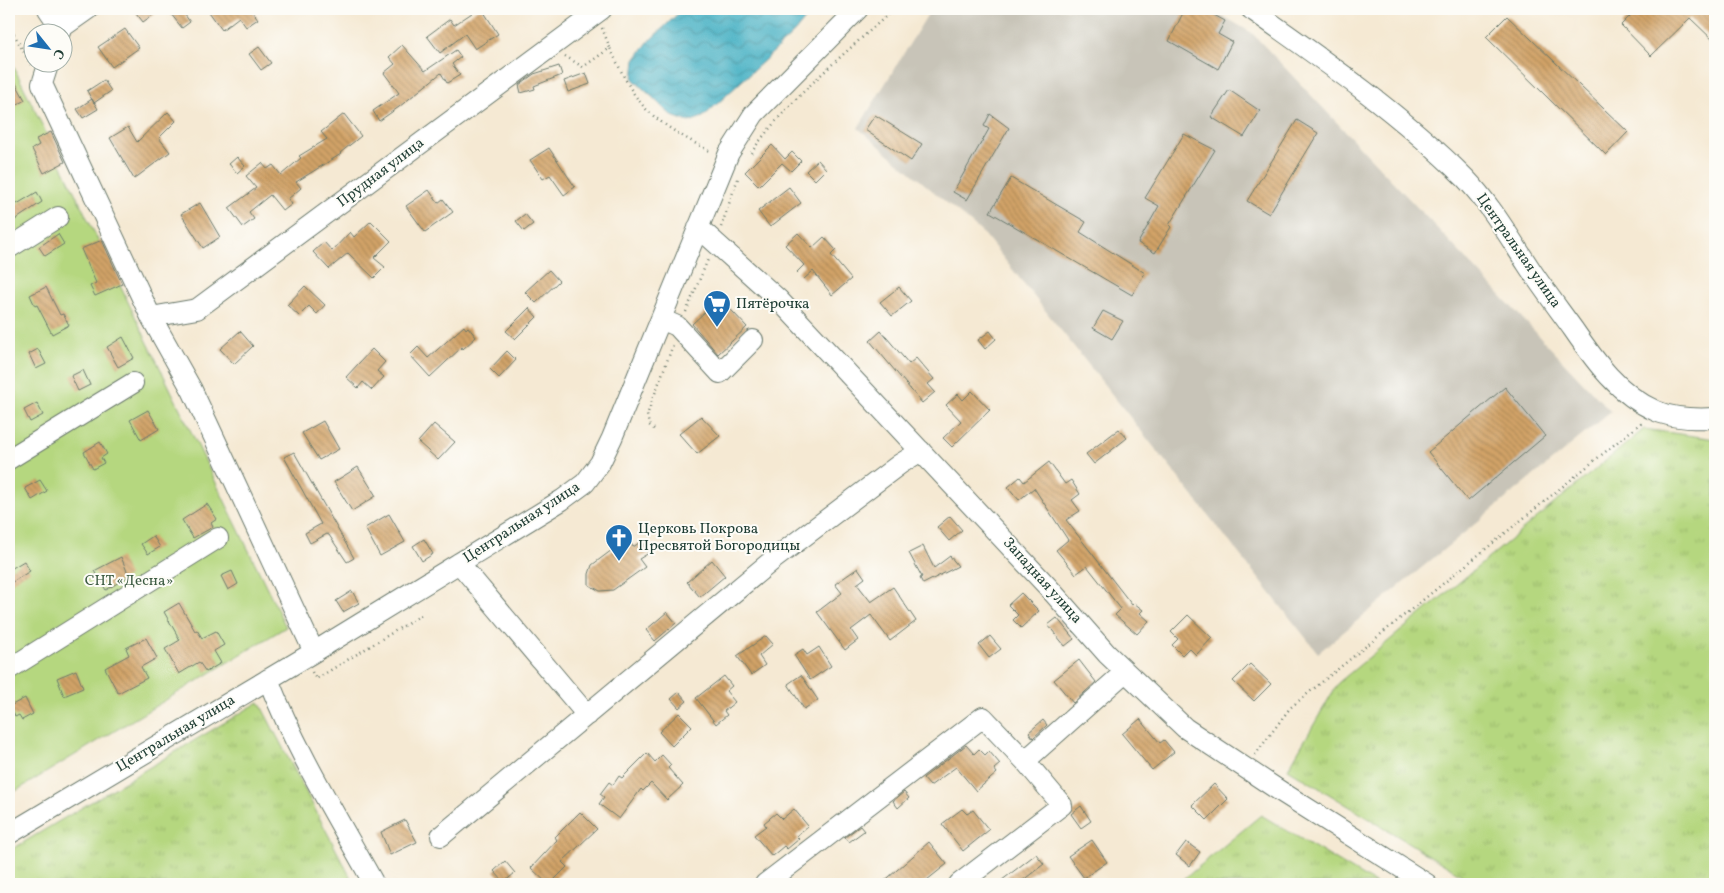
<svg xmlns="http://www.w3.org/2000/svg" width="1724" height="893" font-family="Vollkorn,serif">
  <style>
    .industrial { fill: #c8c4b8 }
    .grass { fill: url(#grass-tufts); stroke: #6a8a5a }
    .garden { fill: #b5d77f; stroke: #6a8a5a }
    .water { fill: url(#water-waves); stroke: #32777c }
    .building { fill: url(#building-back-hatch) }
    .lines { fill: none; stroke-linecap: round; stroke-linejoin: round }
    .minor-casing { stroke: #6a796c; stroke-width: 22 }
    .path { stroke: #6a796c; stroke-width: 2.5; stroke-dasharray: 1 4; stroke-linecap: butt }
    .minor { stroke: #fff; stroke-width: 20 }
    .labels { text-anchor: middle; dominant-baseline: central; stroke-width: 4; stroke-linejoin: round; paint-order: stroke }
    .street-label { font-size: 15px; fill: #1f3d34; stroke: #fdfcf7 }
    .poi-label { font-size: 15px; fill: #1f3d34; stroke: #fdfcf7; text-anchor: start }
    .park-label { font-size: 15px; fill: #3d5c43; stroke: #fdfcf7 }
  </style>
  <defs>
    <pattern id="grass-tufts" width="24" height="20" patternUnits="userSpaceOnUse" patternTransform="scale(1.25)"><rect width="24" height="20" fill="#b5d77f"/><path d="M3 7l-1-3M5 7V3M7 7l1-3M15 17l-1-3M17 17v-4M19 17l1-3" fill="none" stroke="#9bb96e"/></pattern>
    <pattern id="water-waves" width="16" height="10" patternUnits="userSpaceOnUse" patternTransform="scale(1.25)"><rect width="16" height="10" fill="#46b1c4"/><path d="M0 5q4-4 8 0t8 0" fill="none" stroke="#3a91a0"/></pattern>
    <pattern id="building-back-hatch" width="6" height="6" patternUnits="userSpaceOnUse" patternTransform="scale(1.25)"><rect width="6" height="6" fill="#d2a367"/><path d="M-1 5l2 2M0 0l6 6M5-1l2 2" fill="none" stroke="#aa8656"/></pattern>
  </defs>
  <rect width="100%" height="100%" fill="#fdfcf7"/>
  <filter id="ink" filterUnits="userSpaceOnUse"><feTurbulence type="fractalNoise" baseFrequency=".02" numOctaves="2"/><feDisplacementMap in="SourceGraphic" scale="10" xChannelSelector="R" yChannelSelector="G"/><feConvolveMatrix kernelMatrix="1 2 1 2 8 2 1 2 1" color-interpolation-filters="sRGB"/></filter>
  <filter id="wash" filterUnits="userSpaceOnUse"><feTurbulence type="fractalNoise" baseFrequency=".0096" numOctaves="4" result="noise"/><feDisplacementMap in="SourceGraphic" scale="20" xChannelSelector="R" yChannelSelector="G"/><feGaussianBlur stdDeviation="1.12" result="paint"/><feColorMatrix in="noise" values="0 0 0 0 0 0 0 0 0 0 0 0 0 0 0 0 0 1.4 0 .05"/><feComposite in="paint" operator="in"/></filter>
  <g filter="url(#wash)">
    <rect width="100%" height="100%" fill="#f5e9d3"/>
    <path class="industrial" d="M931,9H1211L1252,33L1611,412L1318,653L985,235L858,128Z"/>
    <path class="grass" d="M1644,429L1715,439V884H1476L1288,769L1338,683Z
      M259,702L354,884H9V851Z
      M1261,815L1376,884H1178Z"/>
    <path class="garden" d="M9,57L286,627L9,795Z"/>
    <path class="water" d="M683,9H811V12L794,33L703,117L689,122L672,116L633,79L635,60L648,42Z"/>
    <g id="blocks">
      <path class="building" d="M133,9H161L143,22Z
        M167,9H196L185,15L190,22L182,28Z
        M207,9H251L258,19L246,27L239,17L222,30Z
        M478,9H482L498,34L475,49L465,34L440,53L427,36L450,19L454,25Z
        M1185,9H1203L1225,21L1218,34L1232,42L1218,69L1169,41Z
        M1637,9H1715V42L1690,18L1651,56L1621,25Z
        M1507,16L1628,132L1606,155L1486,37Z
        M125,29L139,48L112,67L98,47Z
        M402,45L425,71L456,50L461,57L452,64L460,75L447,83L441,73L399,107L379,121L373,111L399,93L384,73L395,64L389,57Z
        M259,47L271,63L261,70L249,54Z
        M559,66L562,75L534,86L535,89L521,93L519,85L534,74Z
        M9,71L25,100L9,109Z
        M586,73L590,84L568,92L564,81Z
        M104,80L111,91L94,103L87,91Z
        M1229,90L1260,111L1244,137L1211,117Z
        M92,99L98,109L83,118L77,109Z
        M168,112L176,121L159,138L170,152L134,179L110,138L128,127L137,142Z
        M344,114L361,136L340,153L341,154L296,182L301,188L288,199L292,204L283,211L270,195L249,212L254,219L243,227L229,208L256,188L246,176L262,163L267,169L273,165L281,175L301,158L299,156L327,139L321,132Z
        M990,114L1009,128L967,200L953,192L989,129L984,126Z
        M875,115L922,144L911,161L865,130Z
        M1297,120L1318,133L1269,214L1247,201Z
        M51,132L65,162L44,173L32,149L39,145L36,139Z
        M1184,134L1215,150L1169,225L1171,227L1155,253L1138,243L1159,206L1145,198Z
        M772,145L785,159L792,152L801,161L791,171L782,163L759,186L745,172Z
        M549,148L575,187L564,195L550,175L543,179L530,160Z
        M237,157L245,166L237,173L229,164Z
        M818,160L826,169L815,180L806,171Z
        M1011,178L1086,222L1080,232L1145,273L1132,295L990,212Z
        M789,187L801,203L770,227L758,211Z
        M429,190L438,203L443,199L453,212L425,232L406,206Z
        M9,191L17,204L37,192L42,202L9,224Z
        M200,203L220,237L203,248L181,214Z
        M525,214L533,224L524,231L516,221Z
        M371,221L391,241L374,258L385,267L374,278L348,253L329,269L313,252L324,242L332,251L350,232L354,237Z
        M798,233L812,248L824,237L836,250L831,255L851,279L832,295L813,271L804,279L797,272L804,265L785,245Z
        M58,234L64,244L45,256L39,247Z
        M102,240L122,284L95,296L90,286L96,283L81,249Z
        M549,270L559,281L536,303L525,292Z
        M305,286L325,305L317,314L309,306L299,316L287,305Z
        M46,287L60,315L63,314L69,325L52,334L37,305L35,306L30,295Z
        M899,287L911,301L892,316L880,302Z
        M720,298L747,327L718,354L692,324Z
        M529,308L537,317L515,339L506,331Z
        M1103,311L1123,321L1112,339L1093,328Z
        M464,326L466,329L468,327L476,337L463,349L462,347L430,377L410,355L418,347L428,358Z
        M240,331L253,346L234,364L220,349Z
        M881,331L909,364L916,358L934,379L928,384L935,392L922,403L870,341Z
        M990,331L996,339L985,349L978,340Z
        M123,337L134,358L118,367L107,347Z
        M38,349L46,364L36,369L29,354Z
        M372,349L385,362L377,371L384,377L372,390L363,382L358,388L346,377Z
        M507,351L516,360L499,378L490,369Z
        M83,370L90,385L78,391L71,376Z
        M1505,387L1545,436L1468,501L1428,452Z
        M972,391L990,410L952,447L943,438L961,421L946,405L958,394L963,400Z
        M37,403L43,415L30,422L24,410Z
        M148,410L159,429L141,440L130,420Z
        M701,416L720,436L697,454L679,434Z
        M323,421L339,449L319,460L302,433Z
        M434,424L455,442L438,460L418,442Z
        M1119,429L1127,438L1094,464L1086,454Z
        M100,442L107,454L101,458L104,463L93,469L84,452Z
        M294,452L354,558L347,562L329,535L327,534L310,543L305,533L321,524L284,457Z
        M1049,462L1065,484L1071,480L1080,494L1072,500L1080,511L1066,520L1132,605L1134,603L1143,610L1140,613L1149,621L1137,634L1115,615L1121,609L1087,566L1076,574L1056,550L1068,540L1034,488L1019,500L1008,487L1020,477L1024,482Z
        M358,467L376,496L352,511L334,482Z
        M40,480L47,491L32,500L25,488Z
        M207,504L217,519L211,523L213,527L193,538L182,520Z
        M389,514L405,542L380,556L365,528Z
        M950,516L962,530L949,541L937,527Z
        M153,536L160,547L148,554L141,544Z
        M628,538L633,547L642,541L649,553L639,559L645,567L613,590L600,591L589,585V574L592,565Z
        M424,539L433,554L422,561L413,546Z
        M923,546L934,568L950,556L958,566L923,584L920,578L922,577L909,553Z
        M121,557L129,576L106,590L94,571Z
        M712,560L725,576L700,597L687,582Z
        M24,561L30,571L9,584V570Z
        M858,568L865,578L857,584L871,602L893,587L916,621L890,641L871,615L851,630L858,640L845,650L817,612L842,593L835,584Z
        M232,571L238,584L228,590L221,576Z
        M352,591L359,603L343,612L336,601Z
        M1021,593L1039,611L1021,628L1013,620L1018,615L1008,605Z
        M179,603L195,631L197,630L202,638L216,631L224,645L214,651L221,663L206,672L199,662L179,674L165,649L180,640L164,612Z
        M667,612L676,623L655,641L646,630Z
        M1188,615L1212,638L1196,655L1189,648L1182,655L1172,645L1178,639L1171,632Z
        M1057,618L1074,639L1065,646L1048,625Z
        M766,636L773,644L759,656L765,665L751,675L737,656Z
        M990,636L1001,649L989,658L979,645Z
        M146,638L157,658L141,667L147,678L118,693L105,668L129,655L126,648Z
        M819,647L831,666L810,680L794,655L803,649L807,655Z
        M1079,660L1096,682L1073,703L1054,680Z
        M1250,664L1271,684L1254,701L1233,681Z
        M76,670L83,688L64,696L57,678Z
        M801,675L818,700L804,709L788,684Z
        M724,676L732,686L726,691L735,702L724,711L727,715L716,724L696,698Z
        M679,692L687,701L679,708L671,699Z
        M25,698L33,714L22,720L19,715L15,717L10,706Z
        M679,713L692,726L672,746L659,732Z
        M1140,719L1160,743L1164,740L1174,752L1152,770L1122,734Z
        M1043,720L1047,725L1033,738L1029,732Z
        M966,745L974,754L979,749L985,755L989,751L1000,764L994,769L997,773L976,791L956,767L930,786L923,778Z
        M647,753L655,762L662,755L671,765L668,768L683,785L667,800L651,783L643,791L641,789L619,819L599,804L604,797L600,794L609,782L613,785L619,776L622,778Z
        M1214,784L1228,799L1207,820L1192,805Z
        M904,792L909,798L898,808L893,801Z
        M1081,806L1091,821L1081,828L1071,814Z
        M794,809L808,826L796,836L799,839L787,849L784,846L772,856L754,835L766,826L764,823L776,813L782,819Z
        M962,809L967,814L973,810L989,830L963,851L942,824Z
        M580,812L597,829L562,862L567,867L550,884H548L531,868L557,840L555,837Z
        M405,820L417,842L390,855L381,832Z
        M860,826L864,831L849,842L845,837Z
        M1092,840L1107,862L1084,878L1068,856Z
        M929,842L947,864L922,884H881Z
        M1186,842L1200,852L1190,866L1176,855Z
        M1036,854L1044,864L1018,884H997Z
        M505,861L515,873L504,882L494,871Z"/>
    </g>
  </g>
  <g filter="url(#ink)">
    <use href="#blocks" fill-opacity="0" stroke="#6a796c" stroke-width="1"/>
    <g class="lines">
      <defs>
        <path id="minor" d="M48,9L61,28L60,32
          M1251,9C1325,61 1401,114 1465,178C1490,204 1508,235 1527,264C1541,286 1558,308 1573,329C1595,361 1619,395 1656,411C1674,419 1696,419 1715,418
          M61,28L88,9
          M49,62L42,84L151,317L192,390L314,652
          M698,227L779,300L1048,587L1107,654L1185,728L1280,791L1427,884
          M9,248L58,217
          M151,317L197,309L602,9
          M661,319L677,326L720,373L753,340
          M9,459L133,383
          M459,563L587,715
          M9,669L218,538
          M268,679C296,751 337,817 374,884
          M1025,761L1125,672
          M9,834L314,652L562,500L585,483L600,463L612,438L729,153L754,114L858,9
          M441,836L774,559L900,464L921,451
          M765,884L983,717L1025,761L1062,805L959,884"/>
      </defs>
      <use href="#minor" class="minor-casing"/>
      <path class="path" d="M9,25L31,65
        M602,28L610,48
        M565,56L583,67L610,48C619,66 627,86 640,102C655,122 690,141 712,152
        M751,153C789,98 845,54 894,9
        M721,227L738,178
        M686,312L709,257
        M654,429L649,425L647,415L673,345
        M312,672L316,679L423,614
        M1255,755L1290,708L1642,422"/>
      <use href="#minor" class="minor"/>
    </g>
  </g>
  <defs>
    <symbol id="supermarket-pin" viewBox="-11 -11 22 30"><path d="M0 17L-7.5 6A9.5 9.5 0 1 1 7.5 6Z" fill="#1f6fb2" stroke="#fdfcf7"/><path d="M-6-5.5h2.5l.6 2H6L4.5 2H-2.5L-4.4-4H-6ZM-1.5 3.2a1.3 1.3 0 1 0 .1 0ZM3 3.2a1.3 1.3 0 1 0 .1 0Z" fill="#fff"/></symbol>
    <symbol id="church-pin" viewBox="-11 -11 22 30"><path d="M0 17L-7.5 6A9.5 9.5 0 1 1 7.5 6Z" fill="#1f6fb2" stroke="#fdfcf7"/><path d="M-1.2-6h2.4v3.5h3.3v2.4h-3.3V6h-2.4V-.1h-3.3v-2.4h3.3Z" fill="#fff"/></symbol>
  </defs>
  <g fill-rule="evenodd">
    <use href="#supermarket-pin" x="701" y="288" width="32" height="43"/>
    <use href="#church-pin" x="603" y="522" width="32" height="43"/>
  </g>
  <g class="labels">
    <g class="street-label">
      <text transform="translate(381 173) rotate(-37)">Прудная улица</text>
      <text transform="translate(1518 251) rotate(55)">Центральная улица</text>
      <text transform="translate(522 523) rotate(-33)">Центральная улица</text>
      <text transform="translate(1042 581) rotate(48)">Западная улица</text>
      <text transform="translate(176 734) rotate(-31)">Центральная улица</text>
    </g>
    <g class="poi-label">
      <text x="736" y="304">Пятёрочка</text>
      <text x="638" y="529">Церковь Покрова<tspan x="638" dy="17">Пресвятой Богородицы</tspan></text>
    </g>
    <g class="park-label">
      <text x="129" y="581">СНТ «Десна»</text>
    </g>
  </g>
  <rect width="1724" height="893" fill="none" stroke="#fdfcf7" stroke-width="30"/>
  <g transform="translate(48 48) rotate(120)"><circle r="24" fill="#fdfcf7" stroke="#a4b0a9"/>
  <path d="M0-4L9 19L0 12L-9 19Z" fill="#1f6fb2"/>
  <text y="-8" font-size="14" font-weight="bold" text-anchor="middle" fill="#1f3d34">С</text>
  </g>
</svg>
